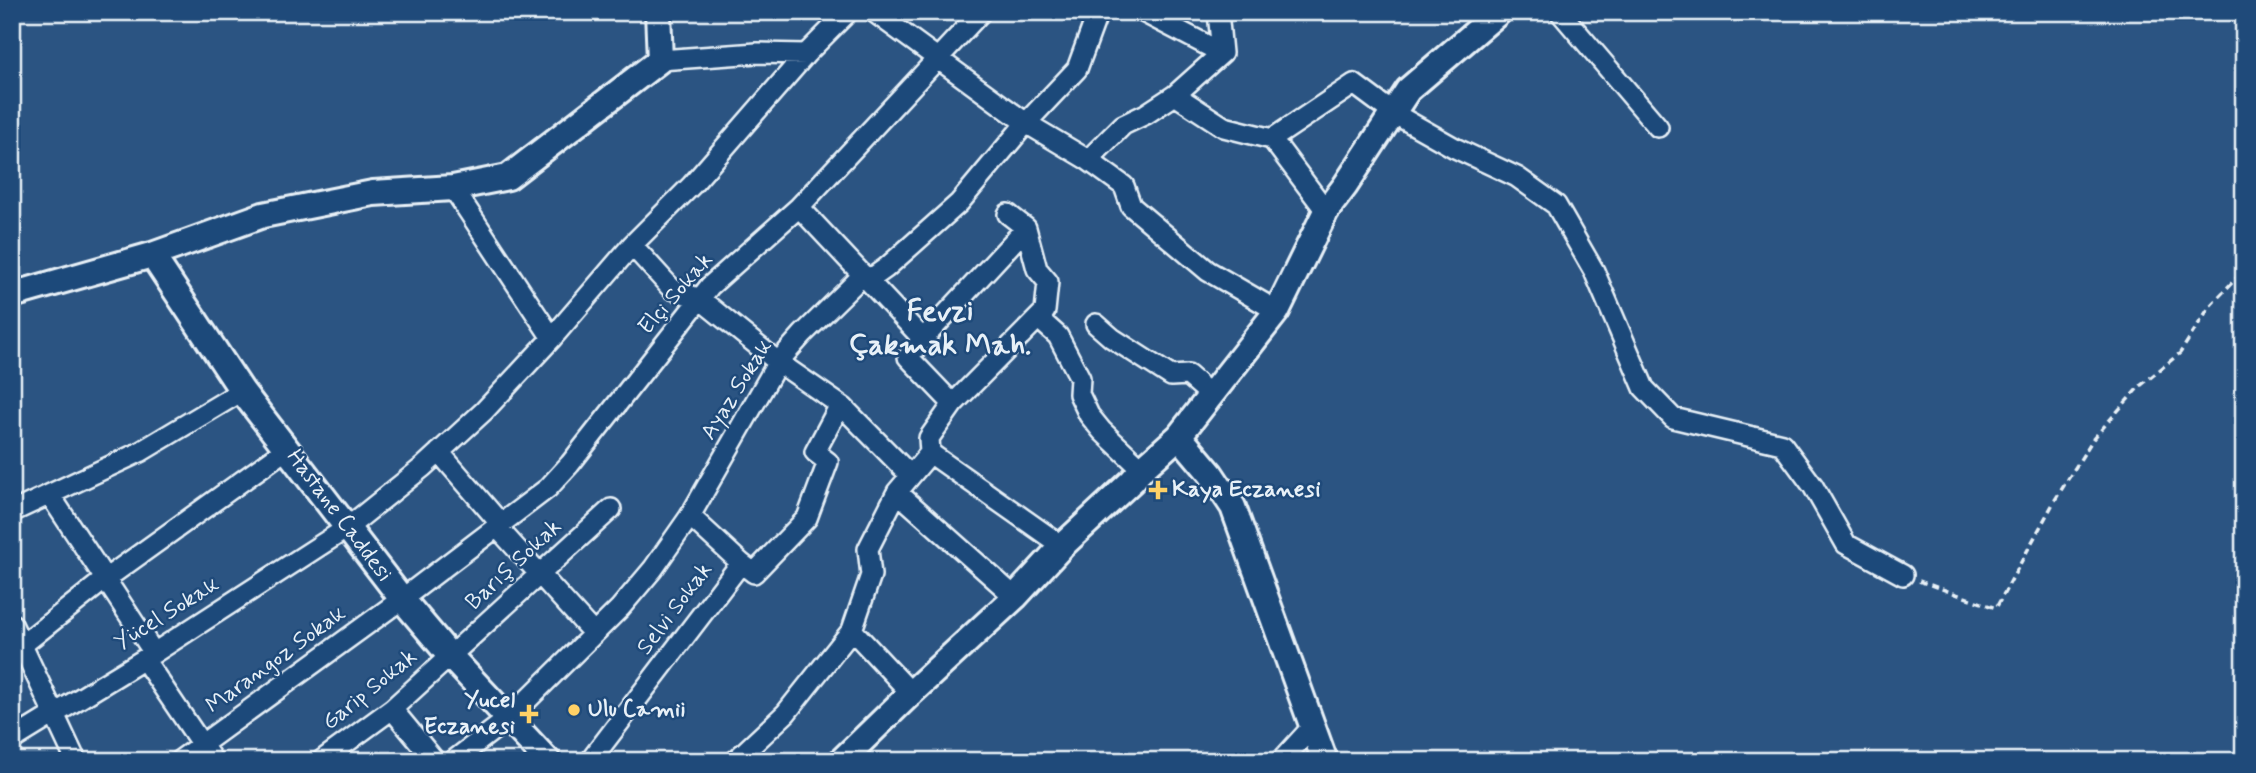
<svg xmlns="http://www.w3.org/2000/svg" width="2256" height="773" font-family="Mynerve,sans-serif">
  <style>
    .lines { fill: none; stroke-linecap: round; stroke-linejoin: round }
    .minor-casing { stroke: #e8f1f8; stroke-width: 24 }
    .tertiary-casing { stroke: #e8f1f8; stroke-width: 30 }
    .path { stroke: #e8f1f8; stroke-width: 3.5; stroke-dasharray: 7 5; stroke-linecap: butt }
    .minor { stroke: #1f4a7a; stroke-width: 19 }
    .tertiary { stroke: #1f4a7a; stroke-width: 24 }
    .poi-dot { fill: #ffd166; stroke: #1f4a7a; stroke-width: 2.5 }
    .labels { text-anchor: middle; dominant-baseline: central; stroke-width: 5; stroke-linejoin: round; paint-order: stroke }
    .street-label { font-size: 23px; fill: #e8f1f8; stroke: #1f4a7a }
    .poi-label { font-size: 23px; font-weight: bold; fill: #e8f1f8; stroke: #1f4a7a; text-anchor: start }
    .district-label { font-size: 30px; font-weight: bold; fill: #e8f1f8; stroke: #1f4a7a }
  </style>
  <rect width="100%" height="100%" fill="#2b5482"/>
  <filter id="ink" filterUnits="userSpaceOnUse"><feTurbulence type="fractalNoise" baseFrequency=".0143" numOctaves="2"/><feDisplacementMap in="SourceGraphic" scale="14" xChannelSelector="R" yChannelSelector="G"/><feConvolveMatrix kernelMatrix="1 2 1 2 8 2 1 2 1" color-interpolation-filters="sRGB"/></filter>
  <g filter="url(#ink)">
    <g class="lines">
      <defs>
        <path id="minor" d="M874,12L1026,123L1088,160L1124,186L1131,206L1208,271L1277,311
          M1143,12L1222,53
          M1560,12L1658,127
          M660,60L757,53L806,54
          M1175,95L1224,127L1272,139L1326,211
          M1272,139L1354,84L1393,113L1455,148L1517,177L1556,205L1594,271L1644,388L1673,418L1782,444L1813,486L1846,544L1903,575
          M1088,160L1123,125L1146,114L1175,95L1222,53L1218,12
          M453,188L552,338
          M799,207L923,339
          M632,245L672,289L700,299L778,362L843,407L910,475
          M1038,318L1058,336L1080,378L1079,394L1089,415L1102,431L1142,469
          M1096,324L1112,338L1171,376L1188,375L1212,396
          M953,404L908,357L923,339L1026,228
          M439,452L500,523
          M930,453L1062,546
          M897,492L1015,597
          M50,495L154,653
          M12,512L140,452L242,391
          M690,516L741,563
          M496,526L594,634
          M12,624L76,761
          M852,630L911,693
          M12,650L22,645L104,580L288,448
          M144,659L213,761
          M392,709L435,761
          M12,740L154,653L347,528L423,467L484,411L552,338L632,245L692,185L806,54L848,12
          M179,761L402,599L548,488L570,464L710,286L799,207L981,12
          M321,761L392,709L611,509
          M453,761L509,718L620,608L653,569L690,516L778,362L803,334L863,275L872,278L886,268L959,203L1026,123L1077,69L1098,12
          M590,761L741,563L754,573L807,518L828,462L815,452L840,405
          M735,761L786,713L852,630L871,575L868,549L897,492L930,453L929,438L953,404L1045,311L1048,282L1037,269L1026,228L1008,214
          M1281,761L1313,726"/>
        <path id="tertiary" d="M152,255L242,391L402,599L450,656L548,761
          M12,295L152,255L263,215L373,193L453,188L508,177L660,60L658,12
          M1179,436L1211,474L1233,507L1325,761
          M841,761L911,693L1015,597L1062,546L1132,481L1142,469L1179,436L1277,311L1326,211L1345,186L1408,90L1499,12"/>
      </defs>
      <use href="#minor" class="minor-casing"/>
      <use href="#tertiary" class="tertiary-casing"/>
      <path class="path" d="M1919,581L1996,608L2055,500L2093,439L2139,387L2180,353L2210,306L2244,270"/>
      <use href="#minor" class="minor"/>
      <use href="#tertiary" class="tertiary"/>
    </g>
  </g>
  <g class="poi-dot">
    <path d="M1154.5 479.5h7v7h7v7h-7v7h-7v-7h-7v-7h7z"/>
    <circle cx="574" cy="710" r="7"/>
    <path d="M525.5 703.5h7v7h7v7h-7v7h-7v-7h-7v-7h7z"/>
  </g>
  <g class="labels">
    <g class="street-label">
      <text transform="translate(676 294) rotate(-49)">Elçi Sokak</text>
      <text transform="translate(737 390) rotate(-58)">Ayaz Sokak</text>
      <text transform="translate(339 516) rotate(53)">Hastane Caddesi</text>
      <text transform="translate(514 565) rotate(-43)">Barış Sokak</text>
      <text transform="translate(675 609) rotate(-53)">Selvi Sokak</text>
      <text transform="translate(167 614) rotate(-32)">Yücel Sokak</text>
      <text transform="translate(276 660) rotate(-36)">Marangoz Sokak</text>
      <text transform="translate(370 690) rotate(-39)">Garip Sokak</text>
    </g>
    <g class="poi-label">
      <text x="1172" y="490">Kaya Eczanesi</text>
      <text x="515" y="701" text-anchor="end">Yucel<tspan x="515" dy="26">Eczanesi</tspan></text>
      <text x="588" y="710">Ulu Camii</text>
    </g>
    <g class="district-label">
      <text x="940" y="311">Fevzi<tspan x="940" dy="34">Çakmak Mah.</tspan></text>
    </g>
  </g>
  <rect width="2256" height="773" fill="none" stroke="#1f4a7a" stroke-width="42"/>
  <rect x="21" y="21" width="2214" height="731" fill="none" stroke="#e8f1f8" stroke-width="2.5" filter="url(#ink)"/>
</svg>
